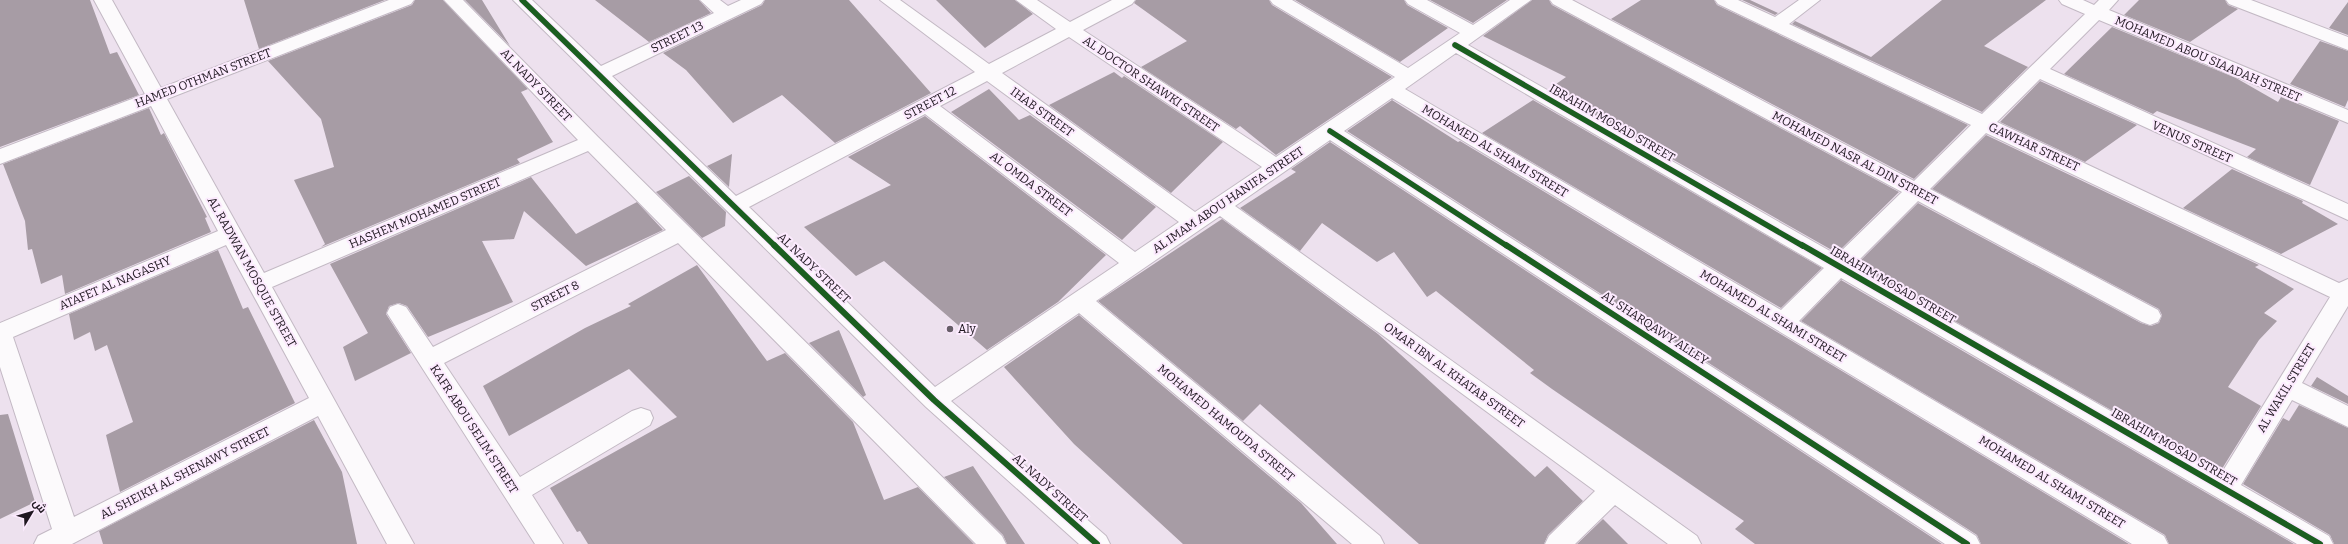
<svg xmlns="http://www.w3.org/2000/svg" width="2348" height="544" font-family="Bitter,Cairo,serif">
  <style>
    .building { fill: #a79ca5 }
    .lines { fill: none; stroke-linecap: round; stroke-linejoin: round }
    .minor-casing { stroke: #c3b9c4; stroke-width: 2 }
    .minor { fill: #fcfafc; fill-rule: evenodd }
    .cycleway-far1-casing { stroke: #fceafe; stroke-width: 8 }
    .cycleway-casing { stroke: #fceafe; stroke-width: 9 }
    .cycleway-far1 { stroke: #1b5e20; stroke-width: 5.5 }
    .cycleway { stroke: #1b5e20; stroke-width: 6 }
    .poi-dot { fill: #675e68; stroke: #fceafe; stroke-width: 1.5 }
    .labels { text-anchor: middle; dominant-baseline: central; stroke-width: 4; stroke-linejoin: round; paint-order: stroke }
    .street-label { font-size: 12px; fill: #1f1720; stroke: #fceafe }
    .poi-label { font-size: 12px; fill: #1f1720; stroke: #fceafe; text-anchor: start }
  </style>
  <rect width="100%" height="100%" fill="#ede1ee"/>
  <path class="building" d="M0,0H90L110,54L117,52L139,95L0,147Z
    M244,0H385L259,49Z
    M415,0H443L528,89L521,92L553,142L517,159L520,163L321,247L325,244L294,180L334,167L321,119L268,61L412,5Z
    M465,0H482L510,46Z
    M595,0H699L711,13L649,42Z
    M765,0H849L931,93L835,143L782,95L733,123L686,70L663,53L762,5Z
    M936,0H1015L1033,14L985,48Z
    M1136,0H1269L1272,5L1392,77L1276,155L1240,126L1236,129L1141,67L1187,41L1134,3Z
    M1295,0H1404L1407,5L1448,28L1400,62Z
    M1430,0H1507L1473,23Z
    M1532,0H1549L1552,5L1899,192L1837,253L1549,89L1566,77L1483,36Z
    M1641,0H1714L1717,5L1968,125L1914,179L1611,19Z
    M1742,0H1750L1778,13L1775,15Z
    M1942,0H2046L1984,46L2028,67L1982,112L1792,24L1795,21L1871,57Z
    M2139,0H2225L2228,5L2238,9L2190,42L2124,15Z
    M2348,2V35L2329,28Z
    M2112,27L2236,78L2278,102L2281,97L2339,121L2310,185L2247,157L2256,149L2157,111L2153,114L2064,74Z
    M2320,41L2348,51V100L2345,107L2290,84Z
    M1114,72L1122,78L1124,76L1223,142L1171,193L1049,105Z
    M2040,81L2137,125L2085,162L2000,122Z
    M989,89L1019,120L1030,115L1156,207L1122,240L951,112Z
    M1392,100L1458,142L1460,141L2129,544H1981L1977,535L1347,131Z
    M1533,100L1822,268L1781,308L1482,133Z
    M149,108L161,135L164,133L207,217L205,218L211,232L65,294L62,275L41,284L32,249L28,250L25,221L3,164Z
    M925,116L1106,255L1058,302L987,350L884,261L856,276L804,227L891,185L848,157Z
    M1986,135L2259,265L2255,267L2294,289L2264,313L2277,321L2259,340L2228,387L2261,406L2220,472L1856,265L1918,203L2141,323L2151,326L2159,323L2162,315L2159,309L1932,189Z
    M1330,142L1942,544H1755L1735,529L1744,521L1552,389L1530,373L1534,370L1436,291L1427,297L1394,252L1377,262L1322,223L1300,251L1240,208L1296,172L1291,169Z
    M732,154L729,187L707,166Z
    M2232,169L2303,201L2302,203L2338,224L2281,254L2183,208Z
    M689,176L726,212L725,226L702,238L656,192Z
    M531,177L576,234L637,202L663,230L586,266L524,211L514,239L482,241L513,302L428,337L407,306L399,303L389,306L386,314L411,353L355,381L343,347L368,333L330,264Z
    M1222,219L1378,334L1535,477L1547,466L1583,501L1548,535L1544,544H1419L1260,404L1243,421L1098,301Z
    M218,250L243,309L248,307L295,403L120,492L106,435L133,422L107,345L95,351L90,332L74,340L69,314Z
    M697,265L767,361L785,353L853,422L884,500L918,487L974,544H588L580,531L577,532L550,488L677,417L629,369L509,436L483,386L585,328L631,306L628,304Z
    M1841,280L2294,544H2169L2165,535L1801,321Z
    M1079,315L1301,503L1337,544H1183L1074,444L1004,367Z
    M839,330L866,395L863,397L809,343Z
    M2317,377L2348,396V404L2311,386Z
    M2299,405L2348,428V544H2334L2330,535L2243,484L2283,418L2289,421Z
    M8,414L35,502L0,519V415Z
    M314,420L342,472L357,544H103L99,531Z
    M973,466L1025,544H1007L1003,535L944,477Z
    M1603,519L1628,544H1577Z"/>
  <g class="lines">
    <defs>
      <path id="minor" d="M94,0H112L161,88L389,0H414L411,4L167,99L264,273L578,140L444,0H463L598,137L1002,536L1006,544H976L678,243L444,363L520,477L632,411L641,408L650,411L653,418L650,425L532,495L563,544H535L387,313L390,307L398,304L406,307L433,347L666,230L588,151L272,287L414,544H387L318,416L72,544H34L38,536L52,529L0,367V323L218,231L151,106L0,164V149L145,94ZM226,245L309,398L74,517L13,337Z
        M513,0H532L601,66L714,13L700,0H720L728,6L741,0H764L761,4L612,76L736,196L975,72L880,0H900L989,64L1056,29L1016,0H1037L1070,22L1112,0H1135L1132,4L1083,30L1276,157L1395,77L1273,4L1270,0H1292L1408,68L1460,33L1408,4L1405,0H1427L1473,25L1510,0H1531L1468,45L1837,255L1902,192L1553,4L1550,0H1572L1914,181L1971,125L1718,4L1715,0H1738L1775,17L1799,0H1820L1789,24L1982,114L2085,14L2062,4L2059,0H2083L2094,5L2099,0H2118L2109,10L2348,110V123L2099,20L2050,69L2348,204V220L2040,79L1997,122L2339,283L2348,279V306L2302,383L2348,406V427L2292,400L2241,485L2329,536L2333,544H2297L1841,278L1799,321L2164,536L2168,544H2132L1392,98L1344,131L1976,536L1980,544H1945L1330,140L1235,206L1697,536L1701,544H1668L1615,505L1575,544H1545L1549,536L1595,491L1220,216L1096,301L1380,536L1384,544H1352L1079,313L951,401L1106,536L1110,544H1079L926,407ZM1069,37L1262,167L1195,212L1002,73ZM1456,53L1824,268L1781,310L1405,89ZM987,81L1179,222L1135,252L940,106ZM925,114L1119,263L935,387L749,207ZM1986,133L2330,297L2221,474L1854,265L1918,201L2142,322L2150,325L2158,322L2161,316L2158,310L1930,189Z
        M2226,0H2251L2348,37V50L2229,4Z"/>
    </defs>
    <use href="#minor" class="minor-casing"/>
    <use href="#minor" class="minor"/>
    <defs>
      <path id="cycleway-far1" d="M522,0L775,246
        M1455,45L1803,246
        M1330,131L1507,246"/>
      <path id="cycleway" d="M774,245L934,400L1097,544
        M1506,245L1967,544
        M1802,245L2320,544"/>
    </defs>
    <use href="#cycleway-far1" class="cycleway-far1-casing"/>
    <use href="#cycleway" class="cycleway-casing"/>
    <use href="#cycleway-far1" class="cycleway-far1"/>
    <use href="#cycleway" class="cycleway"/>
  </g>
  <circle class="poi-dot" cx="950" cy="329" r="4"/>
  <g class="labels">
    <g class="street-label">
      <text transform="translate(677 37) rotate(-26)">STREET 13</text>
      <text transform="translate(2208 59) rotate(23)">MOHAMED ABOU SIAADAH STREET</text>
      <text transform="translate(203 78) rotate(-21)">HAMED OTHMAN STREET</text>
      <text transform="translate(1151 84) rotate(34)">AL DOCTOR SHAWKI STREET</text>
      <text transform="translate(536 85) rotate(46)">AL NADY STREET</text>
      <text transform="translate(930 103) rotate(-28)">STREET 12</text>
      <text transform="translate(1042 112) rotate(36)">IHAB STREET</text>
      <text transform="translate(1612 123) rotate(30)">IBRAHIM MOSAD STREET</text>
      <text transform="translate(2192 142) rotate(24)">VENUS STREET</text>
      <text transform="translate(2034 147) rotate(25)">GAWHAR STREET</text>
      <text transform="translate(1495 151) rotate(31)">MOHAMED AL SHAMI STREET</text>
      <text transform="translate(1855 158) rotate(28)">MOHAMED NASR AL DIN STREET</text>
      <text transform="translate(1031 184) rotate(37)">AL OMDA STREET</text>
      <text transform="translate(1228 200) rotate(-34)">AL IMAM ABOU HANIFA STREET</text>
      <text transform="translate(425 213) rotate(-23)">HASHEM MOHAMED STREET</text>
      <text transform="translate(814 268) rotate(44)">AL NADY STREET</text>
      <text transform="translate(252 272) rotate(61)">AL RADWAN MOSQUE STREET</text>
      <text transform="translate(115 283) rotate(-23)">ATAFET AL NAGASHY</text>
      <text transform="translate(1893 285) rotate(30)">IBRAHIM MOSAD STREET</text>
      <text transform="translate(555 296) rotate(-27)">STREET 8</text>
      <text transform="translate(1773 316) rotate(31)">MOHAMED AL SHAMI STREET</text>
      <text transform="translate(1655 328) rotate(33)">AL SHARQAWY ALLEY</text>
      <text transform="translate(1454 375) rotate(36)">OMAR IBN AL KHATAB STREET</text>
      <text transform="translate(2286 388) rotate(-59)">AL WAKIL STREET</text>
      <text transform="translate(1226 423) rotate(40)">MOHAMED HAMOUDA STREET</text>
      <text transform="translate(474 429) rotate(57)">KAFR ABOU SELIM STREET</text>
      <text transform="translate(2174 447) rotate(30)">IBRAHIM MOSAD STREET</text>
      <text transform="translate(185 473) rotate(-27)">AL SHEIKH AL SHENAWY STREET</text>
      <text transform="translate(2052 482) rotate(31)">MOHAMED AL SHAMI STREET</text>
      <text transform="translate(1050 488) rotate(42)">AL NADY STREET</text>
    </g>
    <g class="poi-label">
      <text x="958" y="329">Aly</text>
    </g>
  </g>
  <g transform="translate(32 512) rotate(52)" stroke="#fceafe" stroke-width="3" paint-order="stroke">
  <path d="M0-3L7 15L0 10L-7 15Z" fill="#1f1720"/>
  <text y="-6" font-size="11" font-weight="bold" text-anchor="middle" fill="#1f1720">ش</text>
  </g>
</svg>
